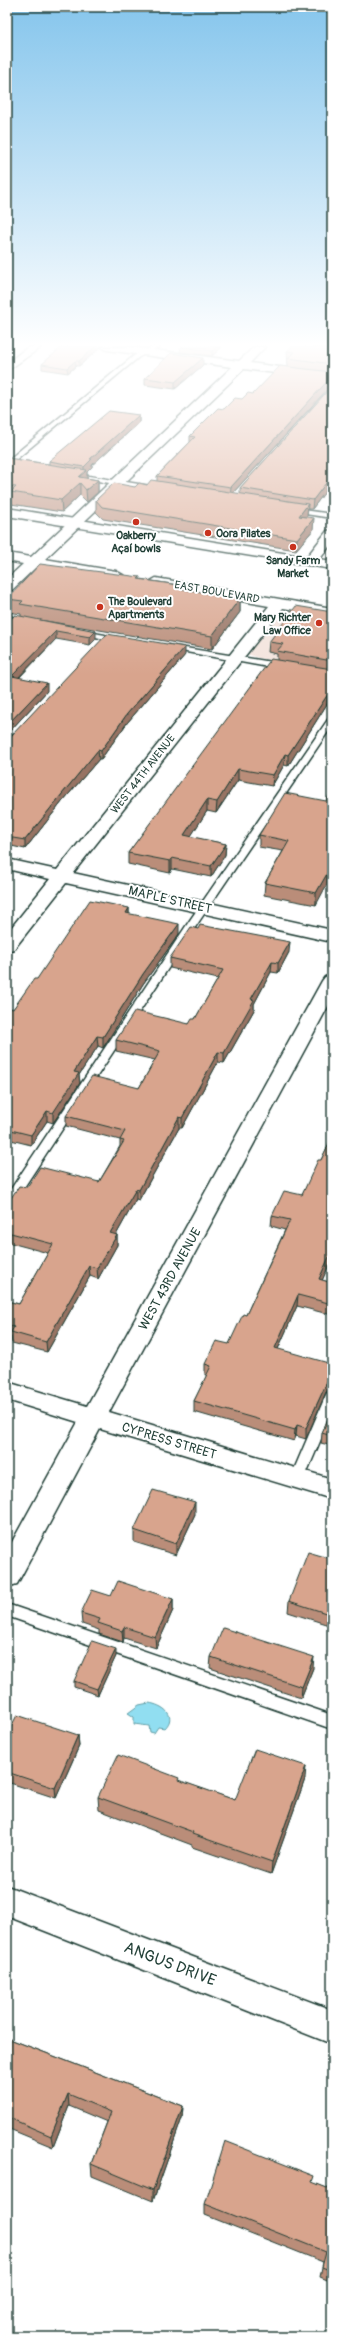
<svg xmlns="http://www.w3.org/2000/svg" width="339" height="2344" font-family="Pangolin,sans-serif">
  <style>
    .built { fill: #f3e4dd }
    .water { fill: #91def1; stroke: #639ea5 }
    .lines { fill: none; stroke-linecap: round; stroke-linejoin: round }
    .service-casing { stroke: #1f3d34; stroke-width: 3 }
    .minor-casing { stroke: #1f3d34; stroke-width: 3 }
    .tertiary-casing { stroke: #1f3d34; stroke-width: 3 }
    .service { fill: #fff; fill-rule: evenodd }
    .minor { fill: #fff; fill-rule: evenodd }
    .tertiary { fill: #fff; fill-rule: evenodd }
    .wall { fill: #ba8d79; stroke: #1f3d34 }
    .shaded-wall { fill: #977363; stroke: #1f3d34 }
    .building { fill: #d8a48d; stroke: #1f3d34 }
    .poi-dot { fill: #c8321e; stroke: #fff; stroke-width: 1.5 }
    .labels { text-anchor: middle; dominant-baseline: central; stroke-width: 4; stroke-linejoin: round; paint-order: stroke }
    .far-poi-label { font-size: 11px; font-weight: bold; fill: #1f3d34; stroke: #fff; text-anchor: start }
    .far-street-label { font-size: 11px; fill: #1f3d34; stroke: #fff }
    .street-label { font-size: 13px; fill: #1f3d34; stroke: #fff }
    .near-street-label { font-size: 16px; fill: #1f3d34; stroke: #fff }
  </style>
  <rect width="100%" height="100%" fill="#fff"/>
  <filter id="ink" filterUnits="userSpaceOnUse"><feTurbulence type="fractalNoise" baseFrequency=".025" numOctaves="2"/><feDisplacementMap in="SourceGraphic" scale="8" xChannelSelector="R" yChannelSelector="G"/><feConvolveMatrix kernelMatrix="1 2 1 2 8 2 1 2 1" color-interpolation-filters="sRGB"/></filter>
  <g filter="url(#ink)">
    <path class="built" d="M294,611L332,672L259,658L247,654L277,615L282,612Z"/>
    <path class="water" d="M149,1703C162,1705 178,1715 165,1728L158,1727L154,1733L150,1732L149,1726L134,1724V1717L128,1713L139,1705Z"/>
    <g class="lines">
      <defs>
        <path id="service" d="M152,347H160L139,357L7,467V461L135,355Z
          M70,473L151,486L155,488L151,490L68,476V474Z
          M289,508L332,514V518L292,512L288,510Z
          M7,616L30,620L31,622L27,624L7,620Z
          M78,630L105,635L109,637L105,639L81,634H78Z
          M167,645L284,664L288,667L284,670L170,649H167Z
          M332,717V726L200,920L11,1207L7,1208V1195L190,920L329,718Z
          M332,1392V1413L304,1479L302,1483L297,1485L292,1483L290,1479L325,1397L327,1393Z
          M7,1604L332,1715V1729L7,1616Z"/>
        <path id="minor" d="M28,347H41L7,371V363Z
          M102,347H131L239,361L254,347H265L250,363L332,374V380L244,369L45,559L116,571L123,575L121,578L116,579L37,566L12,590L7,591V579L23,564L7,561V553L31,557L232,367L107,350Z
          M332,530V543L316,564H306L304,561L306,558L327,531Z
          M156,578L332,608V616L283,608L73,873L332,930V942L66,883L14,949L7,951V933L50,879L7,869V859L57,870L269,606L151,585L149,582Z
          M332,975V999L109,1412L332,1479V1499L100,1429L17,1584L7,1587V1551L78,1422L7,1400V1382L87,1406L322,981L325,977Z
          M7,1886L332,2010V2044L7,1916Z"/>
        <path id="tertiary" d="M7,508L332,561V569L7,516Z"/>
      </defs>
      <use href="#service" class="service-casing"/>
      <use href="#minor" class="minor-casing"/>
      <use href="#tertiary" class="tertiary-casing"/>
      <use href="#service" class="service"/>
      <use href="#minor" class="minor"/>
      <use href="#tertiary" class="tertiary"/>
    </g>
    <path class="wall" d="M101,347L79,366H76L68,373L42,369V364Z
      M181,347H222L212,356L180,352Z
      M332,347V385L233,493L240,494V488L332,386V483L312,509H308L307,516L306,517L313,530L296,550L103,519L96,512V500L135,487L147,485L157,481V476L190,442V436L224,409L242,399L253,394L311,370L288,367L287,351Z
      M203,365L175,389L145,385V378Z
      M139,415V423L92,465V467L87,472V478L98,480V492L87,502L80,495L62,512L11,504V499L7,498V458L49,464V461Z
      M140,577V579L185,586V590L240,598V612L212,649L40,620L96,639L90,645L56,639L19,678L47,691L7,734V623L21,616V614L8,612L7,598Z
      M332,612V703L331,705L327,704L288,766L284,765L272,786L238,780L216,813L207,811L190,837L226,844L225,855L211,877L172,869L170,873L128,864V853L277,660V654L268,652L269,642Z
      M185,655L127,723L101,759H99L62,802L25,849L7,845V737L11,736Z
      M326,801L316,905L264,895L265,883L283,851L259,847V835Z
      M129,908V914L179,934L143,984L103,1048L98,1046L79,1075L80,1083L53,1123L47,1121L31,1145L7,1139V1013L13,1009L37,979Z
      M289,952L278,973L271,972L254,1004V1010L224,1063L218,1062L182,1128H179L139,1200L136,1199L116,1235H117V1245L98,1279L90,1276L47,1352L12,1343L11,1337L7,1335V1301L19,1304L48,1253L7,1242V1199L11,1198L27,1187L99,1182L120,1146V1140L66,1126V1116L139,1088L155,1060L116,1051V1040L189,1024L195,1019L218,979L170,968V958Z
      M332,1114V1129L329,1128L330,1118Z
      M332,1137V1258L322,1280L332,1283V1315L297,1306L278,1349L326,1392L306,1439L296,1436L294,1441L194,1412V1401L207,1375H205V1364L229,1344L246,1315L285,1230L271,1226L272,1216L302,1195L321,1160Z
      M332,1409V1446L321,1443L322,1433Z
      M195,1514L176,1555L134,1542V1530Z
      M332,1559V1626L288,1612L289,1601Z
      M111,1596L173,1599V1610L156,1648L124,1638L123,1642L99,1634V1630L82,1624L81,1613Z
      M116,1656L98,1695L74,1687V1681Z
      M211,1657L313,1668L301,1698L210,1668Z
      M7,1735H78L79,1746L56,1798L7,1782Z
      M305,1779L271,1874L192,1847V1845L99,1810L98,1797L179,1781L235,1800Z
      M7,2038L183,2106L182,2118L153,2201L92,2176L91,2164L107,2122L69,2106L53,2147L7,2128Z
      M313,2183L332,2190V2282L320,2277L323,2262L205,2215V2204Z"/>
    <path class="shaded-wall" d="M95,347H101L79,366V361Z
      M217,347H222L212,356V351Z
      M203,358V365L175,389V382Z
      M75,361L76,366L68,373L67,368Z
      M332,376V384L230,496L231,487Z
      M139,415V423L92,465V467L87,472V482L80,483V495L62,512L61,500L79,477L84,472V467L90,459Z
      M332,475V483L312,509L313,500Z
      M98,480V492L87,502L86,490Z
      M308,504L307,516L298,527L299,516Z
      M314,518L313,530L296,550L297,539Z
      M240,598V612L212,649V636Z
      M56,631V639L12,684V676Z
      M96,631V639L90,645V637Z
      M185,647V655L127,723L101,759V751L127,714Z
      M47,683V691L7,734V725Z
      M332,693V703L331,705V694Z
      M328,694L327,704L288,766V755Z
      M98,750L99,759L62,802L25,849V840L62,794Z
      M285,754L284,765L272,786L273,775Z
      M238,769V780L216,813L217,802Z
      M207,800V811L184,847V835Z
      M226,844L225,855L211,877V866Z
      M172,858V869L170,873V861Z
      M332,865V875L316,905V893Z
      M129,908V918L126,913Z
      M179,924V934L143,984L103,1048V1037L143,974Z
      M290,942L289,952L278,973V963Z
      M272,962L271,972L254,1004V1010L224,1063V1053L251,999Z
      M97,1036L98,1046L79,1075L80,1083L53,1123V1113L74,1072Z
      M218,1052V1062L182,1128V1118Z
      M47,1111V1121L31,1145V1135Z
      M179,1117V1128L139,1200V1190Z
      M136,1189V1199L111,1244L110,1233Z
      M117,1235V1245L98,1279L97,1268Z
      M332,1250V1258L318,1290L319,1279Z
      M89,1266L90,1276L47,1352L46,1342Z
      M298,1295L297,1306L274,1358L275,1348Z
      M332,1381V1391L326,1392L306,1439V1428L327,1382Z
      M297,1425L296,1436L294,1441L295,1430Z
      M195,1502V1514L176,1555V1544Z
      M173,1599V1610L156,1648L155,1637Z
      M124,1627V1638L123,1642L122,1631Z
      M116,1649V1656L98,1695L97,1689Z
      M314,1657L313,1668L301,1698L302,1687Z
      M78,1735L79,1746L56,1798L55,1788Z
      M306,1766L305,1779L271,1874L272,1862Z
      M68,2094L69,2106L53,2147L51,2136Z
      M183,2106L182,2118L153,2201V2190Z"/>
    <path class="building" d="M62,347H95L79,361H75L67,368L42,364Z
      M181,347H217L212,351Z
      M292,347H332V364L288,358L294,352L287,351Z
      M171,353L203,358L175,382L145,378Z
      M280,366L332,372V376L231,487L157,476L195,437L190,436L218,408L224,409L235,398L242,399L248,393L253,394Z
      M332,386V475L313,500L240,488Z
      M109,411L139,415L90,459H92L84,467L49,461Z
      M7,458L87,470L79,477L98,480L86,490L80,483L61,500L11,492L16,487L7,486Z
      M151,480L308,504L299,516L314,518L297,539L102,507L96,500L114,483L135,487L139,483L147,485Z
      M40,564L140,577L138,579L185,586L182,589L240,598L212,636L20,604L23,601L7,599Z
      M296,606L332,612V661L277,651L283,644L269,642Z
      M15,615L96,631L90,637L56,631L12,676L47,683L7,725V623Z
      M107,634L185,647L127,714L101,751L98,750L62,794L25,840L7,837V737L11,736Z
      M271,659L332,669V693L331,694H328L288,755L285,754L273,775L238,769L217,802L207,800L184,835L226,844L211,866L172,858L170,861L128,853Z
      M332,790V865L316,893L265,883L289,841L259,835L285,793L326,801Z
      M90,900L129,908L126,913L179,924L143,974L103,1037L97,1036L74,1072L79,1073L53,1113L47,1111L31,1135L7,1129V1013L11,1008L13,1009L34,979H37Z
      M200,925L290,942L278,963L272,962L251,999L254,1000L224,1053L218,1052L182,1118L179,1117L139,1190L136,1189L110,1233L117,1235L97,1268L89,1266L46,1342L11,1332L14,1327L7,1325V1301L19,1304L53,1244L7,1232V1199L11,1198L19,1186L27,1187L40,1167L99,1182L124,1141L120,1140L125,1131L66,1116L92,1076L139,1088L160,1051L116,1040L135,1011L189,1024L192,1019H195L223,970L170,958L191,927L198,929Z
      M332,1137V1250L319,1279L332,1283V1304L298,1295L275,1348L332,1364V1381L327,1382L306,1428L297,1425L295,1430L194,1401L211,1366L205,1364L216,1341L229,1344L243,1314L246,1315L290,1220L272,1216L284,1191L302,1195L318,1160H321Z
      M332,1409V1436L322,1433Z
      M153,1490L195,1502L176,1544L134,1530Z
      M308,1552L332,1559V1615L289,1601Z
      M118,1581L173,1599L155,1637L124,1627L122,1631L98,1623L100,1619L81,1613L92,1590L111,1596Z
      M223,1628L314,1657L302,1687L211,1657Z
      M92,1641L116,1649L97,1689L74,1681Z
      M17,1715L78,1735L55,1788L7,1772V1735Z
      M255,1749L306,1766L272,1862L192,1834L193,1832L98,1797L118,1755L179,1778L178,1780L235,1800Z
      M7,2038L183,2106L153,2190L91,2164L111,2112L68,2094L51,2136L7,2117Z
      M225,2141L314,2176L312,2182L332,2190V2271L322,2267L326,2252L205,2204Z"/>
  </g>
  <linearGradient id="sky" x2="0" y2="1"><stop stop-color="#85c5ec"/><stop offset="0.51" stop-color="#fff"/><stop offset="1" stop-color="#fff" stop-opacity="0"/></linearGradient>
  <rect width="339" height="675" fill="url(#sky)"/>
  <g class="poi-dot">
    <circle cx="136" cy="522" r="4"/>
    <circle cx="208" cy="533" r="4"/>
    <circle cx="293" cy="547" r="4"/>
    <circle cx="100" cy="607" r="4"/>
    <circle cx="319" cy="623" r="4"/>
  </g>
  <g class="labels">
    <g class="far-poi-label">
      <text x="216" y="533">Oora Pilates</text>
      <text x="136" y="535" text-anchor="middle">Oakberry<tspan x="136" dy="13">Açaí bowls</tspan></text>
      <text x="293" y="560" text-anchor="middle">Sandy Farm<tspan x="293" dy="13">Market</tspan></text>
      <text x="108" y="601">The Boulevard<tspan x="108" dy="13">Apartments</tspan></text>
      <text x="311" y="617" text-anchor="end">Mary Richter<tspan x="311" dy="13">Law Office</tspan></text>
    </g>
    <g class="far-street-label">
      <text transform="translate(217 592) rotate(10)">EAST BOULEVARD</text>
      <text transform="translate(143 774) rotate(-52)">WEST 44TH AVENUE</text>
    </g>
    <g class="street-label">
      <text transform="translate(170 900) rotate(13)">MAPLE STREET</text>
      <text transform="translate(170 1279) rotate(-61)">WEST 43RD AVENUE</text>
      <text transform="translate(169 1441) rotate(17)">CYPRESS STREET</text>
    </g>
    <g class="near-street-label">
      <text transform="translate(170 1964) rotate(21)">ANGUS DRIVE</text>
    </g>
  </g>
  <rect width="339" height="2344" fill="none" stroke="#fff" stroke-width="24"/>
  <rect x="12" y="12" width="315" height="2320" fill="none" stroke="#1f3d34" stroke-width="1.5" filter="url(#ink)"/>
</svg>
